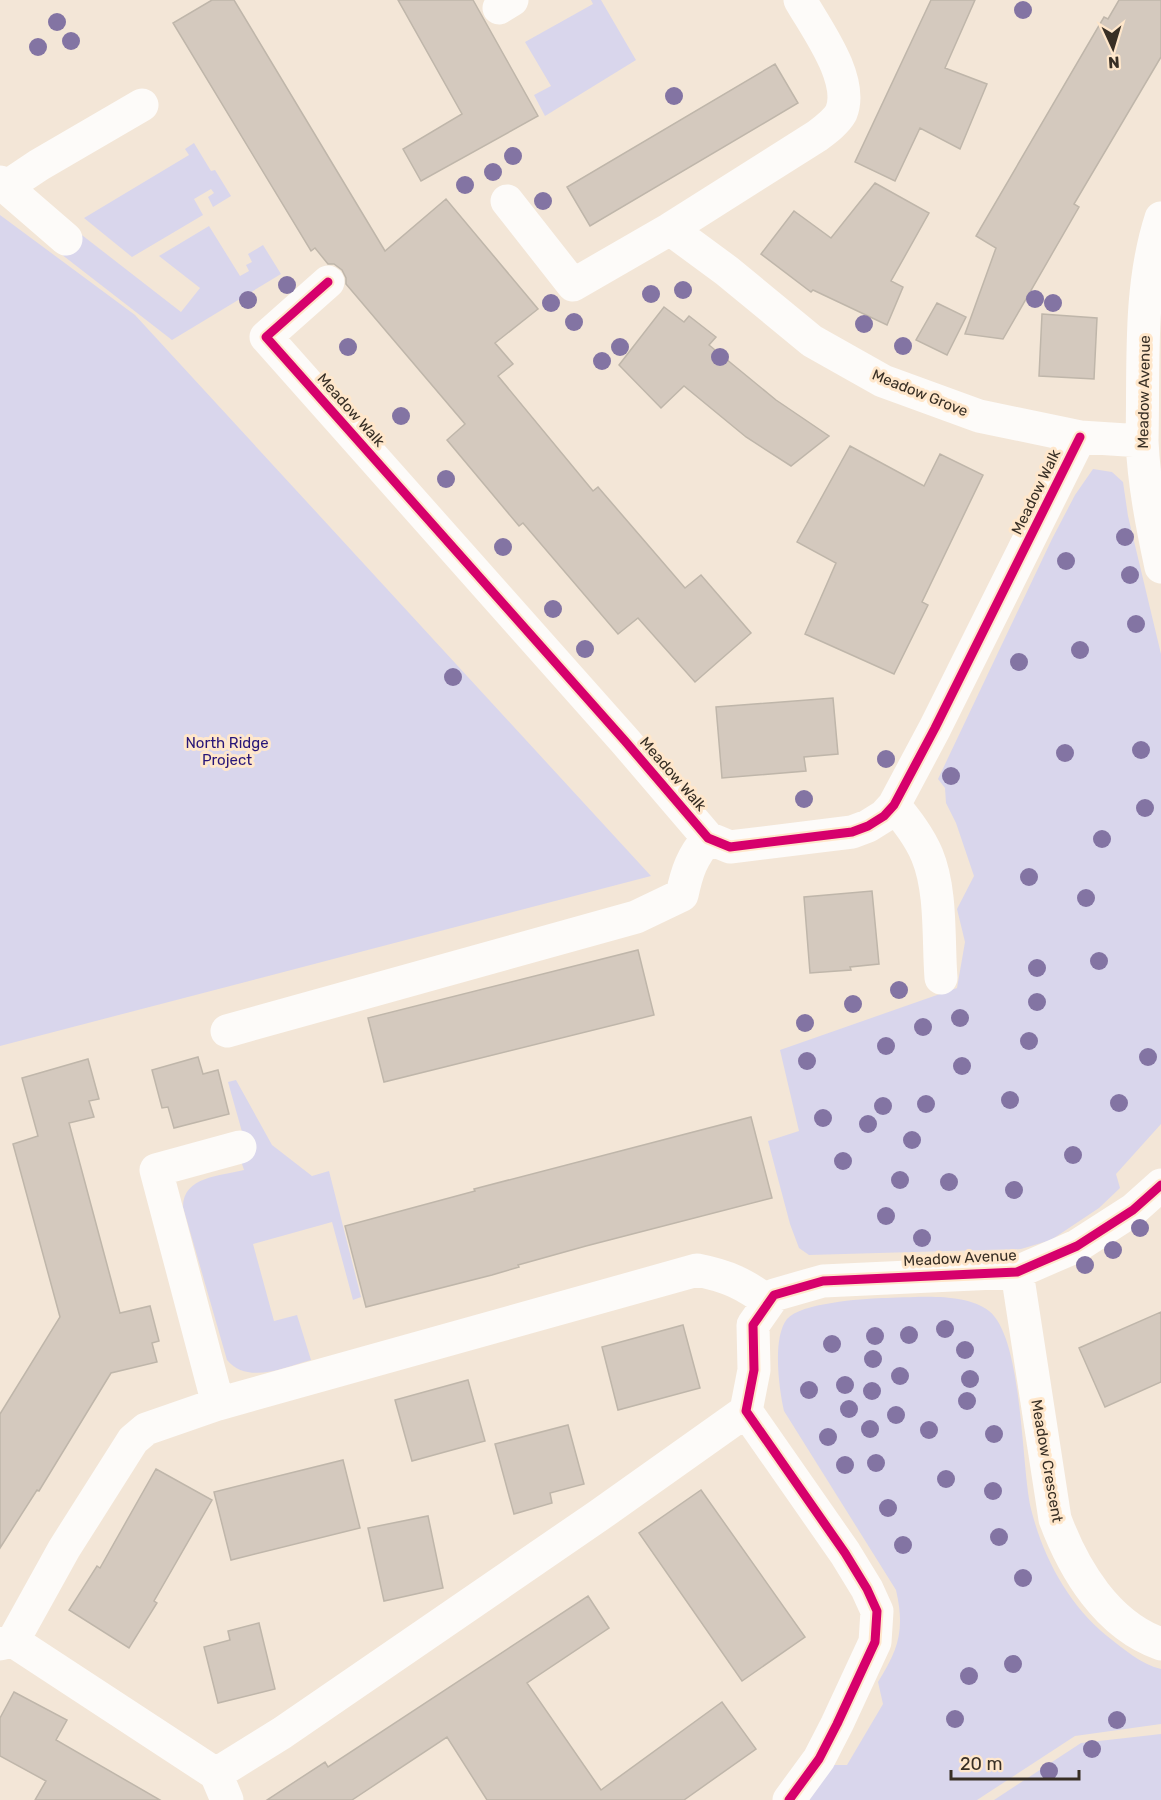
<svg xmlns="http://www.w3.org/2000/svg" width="1161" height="1800" font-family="Rubik,sans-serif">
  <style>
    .green { fill: #d9d6ec }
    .building { fill: #d4c9be; stroke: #bfb6aa; stroke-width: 1.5 }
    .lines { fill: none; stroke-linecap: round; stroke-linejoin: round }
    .minor { stroke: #fdfbf9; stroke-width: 33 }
    .cycleway-casing { stroke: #ffe7cb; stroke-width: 13 }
    .cycleway { stroke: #d6006c; stroke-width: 9 }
    .tree { fill: #8374a3 }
    .labels { text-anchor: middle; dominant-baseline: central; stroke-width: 6; stroke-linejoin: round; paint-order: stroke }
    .street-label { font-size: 15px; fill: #382f25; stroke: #ffe7cb }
    .park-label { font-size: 15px; fill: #281678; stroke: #ffe7cb }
  </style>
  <rect width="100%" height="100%" fill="#f3e6d7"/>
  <path class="green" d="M591,0H601L636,60L545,116L534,95L551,86L525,42L593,4Z
    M194,143L211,171L215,170L231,196L213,207L208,197L214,193L211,189L194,199L203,215L132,257L84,218L189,155L185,149Z
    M0,215L135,315L651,876L0,1046Z
    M209,226L240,276L249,271L246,265L252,262L248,254L263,245L281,274L172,340L61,254L78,232L181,312L200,288L159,256Z
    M1093,469L1112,472L1123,482L1128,516L1161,654V1124L1116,1174L1120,1188L1099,1208L1051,1240L1021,1249L809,1255L799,1248L790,1224L768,1141L799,1131L780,1050L957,988L965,942L957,909L974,876L956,823L946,803L945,788L938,779L1052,539L1075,495Z
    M236,1080L272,1145L312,1176L329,1171L361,1297L353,1300L332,1222L253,1244L274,1321L297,1315L311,1360C285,1367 248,1385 227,1360L183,1207C183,1176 221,1176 244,1170L237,1149L246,1146L228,1082Z
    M882,1298C913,1298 963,1291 989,1311C1023,1338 1021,1465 1031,1509C1043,1557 1068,1604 1107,1636C1124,1649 1140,1664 1161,1669V1724L1075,1736L977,1800H809L834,1765H847L883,1704L878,1682C899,1649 905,1629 896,1590L784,1411C779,1389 772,1338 787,1319C801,1303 861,1299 882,1298Z
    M1161,1734V1800H994L1081,1743Z"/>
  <path class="building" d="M212,0H234L385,251L446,199L538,309L495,343L513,364L498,376L593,491L598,487L685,588L701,575L751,633L695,682L638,618L618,634L523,523L519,526L447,440L465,424L346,284V278L342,270L334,264H328L315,248L311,251L173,23Z
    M398,0H473L538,116L421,181L403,149L462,114Z
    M931,0H975L945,68L987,84L960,149L920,128L895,181L855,162Z
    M1119,0H1161V57L1074,204L1079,207L1003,339L965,334L996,248L976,236L1104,17L1108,19Z
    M775,64L798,103L590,226L567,187Z
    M875,183L929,213L891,281L903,287L887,325L813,290L811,292L761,254L794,211L831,238Z
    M937,303L966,317L947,355L916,340Z
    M664,307L684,322L689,316L716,337L709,345L776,400L829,436L791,466L746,437L684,386L661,408L619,365Z
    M1042,314L1097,318L1094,379L1039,376Z
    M850,446L924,486L940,454L983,475L922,602L928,605L894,674L805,634L836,563L797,542Z
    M833,698L838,754L804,757L806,771L722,778L716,707Z
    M872,891L879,964L850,967L851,970L810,973L804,897Z
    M638,950L654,1015L384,1082L368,1018Z
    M198,1057L203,1074L218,1070L229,1114L174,1128L168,1107L162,1108L152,1070Z
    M88,1059L99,1099L89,1101L94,1117L69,1123L120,1313L150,1306L159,1341L152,1343L157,1362L111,1373L39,1491L37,1490L0,1548V1414L60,1317L13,1144L38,1136L22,1078Z
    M751,1117L772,1198L586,1246L518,1265L519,1267L492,1275L366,1307L345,1226L475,1191L474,1189Z
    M1161,1312V1382L1105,1407L1079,1348Z
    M683,1325L700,1388L618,1410L602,1347Z
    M468,1380L485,1441L412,1461L395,1400Z
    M568,1425L584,1484L550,1493L552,1503L514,1514L495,1444Z
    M343,1460L360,1528L231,1560L214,1492Z
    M156,1469L212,1500L154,1601L157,1603L129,1648L69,1610L97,1566L100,1568Z
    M701,1490L805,1637L742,1681L639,1533Z
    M428,1516L443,1588L384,1601L368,1528Z
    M588,1596L609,1628L527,1683L601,1790L722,1702L756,1749L684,1800H487L447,1737L352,1800H267L325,1762L328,1767Z
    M259,1623L275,1689L218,1703L204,1647L230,1640L228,1631Z
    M14,1692L67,1720L56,1740L160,1800H35L46,1781L0,1756V1718Z"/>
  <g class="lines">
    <path class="minor" d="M499,8L512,0
      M0,182L66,239
      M6,187L39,165L142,105
      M507,201L573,285L670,229L817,136C825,130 836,122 841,113C855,80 816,28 800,0
      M1161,218C1138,289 1144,367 1142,441C1144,484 1152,525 1161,567
      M670,229L727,271L812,341L883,381L979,416L1080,437L1142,441
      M328,282L266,337L625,741L708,838L730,847L852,832L868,826L884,816L894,805L935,728L1080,437
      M894,805C906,820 919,836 927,855C942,891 938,940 941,978
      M227,1031L636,917L682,895C687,871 692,857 708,838
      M1017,1272L1055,1519C1074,1570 1107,1625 1161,1644
      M218,1404L156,1170L240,1147
      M13,1641L64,1549L133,1440L146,1429L218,1404L697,1270C728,1276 744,1284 769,1302
      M0,1644L13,1641L216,1774
      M227,1800L216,1774L282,1733L598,1516L746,1411
      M789,1800L819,1759L837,1724L875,1642L877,1611L867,1589L845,1553L746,1411L754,1370L753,1325L774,1295L823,1281L1017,1272L1077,1246L1133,1210L1161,1185"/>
    <defs>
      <path id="cycleway" d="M328,282L266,337L625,741L708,838L730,847L852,832L868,826L884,816L894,805L935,728L1080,437
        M789,1800L819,1759L837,1724L875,1642L877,1611L867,1589L845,1553L746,1411L754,1370L753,1325L774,1295L823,1281L1017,1272L1077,1246L1133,1210L1161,1185"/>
    </defs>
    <use href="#cycleway" class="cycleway-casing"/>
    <use href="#cycleway" class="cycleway"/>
  </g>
  <g class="tree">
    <circle cx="1023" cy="10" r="9"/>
    <circle cx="57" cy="22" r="9"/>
    <circle cx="71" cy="41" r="9"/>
    <circle cx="38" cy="47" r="9"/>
    <circle cx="674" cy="96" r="9"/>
    <circle cx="513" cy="156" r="9"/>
    <circle cx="493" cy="172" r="9"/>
    <circle cx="465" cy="185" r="9"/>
    <circle cx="543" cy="201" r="9"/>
    <circle cx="287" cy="285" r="9"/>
    <circle cx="683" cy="290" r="9"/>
    <circle cx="651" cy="294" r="9"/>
    <circle cx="1035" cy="299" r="9"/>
    <circle cx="248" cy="300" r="9"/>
    <circle cx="551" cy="303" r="9"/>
    <circle cx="1053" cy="303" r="9"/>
    <circle cx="574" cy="322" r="9"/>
    <circle cx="864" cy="324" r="9"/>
    <circle cx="903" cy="346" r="9"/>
    <circle cx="348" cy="347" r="9"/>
    <circle cx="620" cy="347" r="9"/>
    <circle cx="720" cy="357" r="9"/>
    <circle cx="602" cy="361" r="9"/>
    <circle cx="401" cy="416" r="9"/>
    <circle cx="446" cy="479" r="9"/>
    <circle cx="1125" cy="537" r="9"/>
    <circle cx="503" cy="547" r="9"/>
    <circle cx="1066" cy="561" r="9"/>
    <circle cx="1130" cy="575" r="9"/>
    <circle cx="553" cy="609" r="9"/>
    <circle cx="1136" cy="624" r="9"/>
    <circle cx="585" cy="649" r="9"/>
    <circle cx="1080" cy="650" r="9"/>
    <circle cx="1019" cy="662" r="9"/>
    <circle cx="453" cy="677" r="9"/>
    <circle cx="1141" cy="750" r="9"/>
    <circle cx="1065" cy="753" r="9"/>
    <circle cx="886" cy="759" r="9"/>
    <circle cx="951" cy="776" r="9"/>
    <circle cx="804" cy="799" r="9"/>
    <circle cx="1145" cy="808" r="9"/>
    <circle cx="1102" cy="839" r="9"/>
    <circle cx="1029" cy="877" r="9"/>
    <circle cx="1086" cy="898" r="9"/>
    <circle cx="1099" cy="961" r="9"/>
    <circle cx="1037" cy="968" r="9"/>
    <circle cx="899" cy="990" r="9"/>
    <circle cx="1037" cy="1002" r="9"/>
    <circle cx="853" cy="1004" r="9"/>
    <circle cx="960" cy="1018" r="9"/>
    <circle cx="805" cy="1023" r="9"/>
    <circle cx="923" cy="1027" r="9"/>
    <circle cx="1029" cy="1041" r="9"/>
    <circle cx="886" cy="1046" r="9"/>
    <circle cx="1148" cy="1057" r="9"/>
    <circle cx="807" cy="1061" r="9"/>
    <circle cx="962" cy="1066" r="9"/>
    <circle cx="1010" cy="1100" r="9"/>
    <circle cx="1119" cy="1103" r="9"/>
    <circle cx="926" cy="1104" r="9"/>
    <circle cx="883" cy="1106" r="9"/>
    <circle cx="823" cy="1118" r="9"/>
    <circle cx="868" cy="1124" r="9"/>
    <circle cx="912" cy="1140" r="9"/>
    <circle cx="1073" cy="1155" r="9"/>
    <circle cx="843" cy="1161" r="9"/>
    <circle cx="900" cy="1180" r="9"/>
    <circle cx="949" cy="1182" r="9"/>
    <circle cx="1014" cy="1190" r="9"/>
    <circle cx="886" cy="1216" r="9"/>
    <circle cx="1140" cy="1228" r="9"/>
    <circle cx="922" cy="1238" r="9"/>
    <circle cx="1113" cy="1250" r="9"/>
    <circle cx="1085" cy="1265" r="9"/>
    <circle cx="945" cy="1329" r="9"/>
    <circle cx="909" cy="1335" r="9"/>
    <circle cx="875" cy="1336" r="9"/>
    <circle cx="832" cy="1344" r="9"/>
    <circle cx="965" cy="1350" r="9"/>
    <circle cx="873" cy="1359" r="9"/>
    <circle cx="900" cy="1376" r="9"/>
    <circle cx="970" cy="1379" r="9"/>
    <circle cx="845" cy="1385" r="9"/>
    <circle cx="809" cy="1390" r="9"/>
    <circle cx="872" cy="1391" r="9"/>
    <circle cx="967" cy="1401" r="9"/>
    <circle cx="849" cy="1409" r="9"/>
    <circle cx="896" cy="1415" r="9"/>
    <circle cx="870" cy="1429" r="9"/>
    <circle cx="929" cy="1430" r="9"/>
    <circle cx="994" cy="1434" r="9"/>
    <circle cx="828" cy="1437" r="9"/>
    <circle cx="876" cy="1463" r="9"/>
    <circle cx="845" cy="1465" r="9"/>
    <circle cx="946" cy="1479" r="9"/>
    <circle cx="993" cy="1491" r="9"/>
    <circle cx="888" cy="1508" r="9"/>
    <circle cx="999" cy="1537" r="9"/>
    <circle cx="903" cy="1545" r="9"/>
    <circle cx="1023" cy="1578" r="9"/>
    <circle cx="1013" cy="1664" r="9"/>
    <circle cx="969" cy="1676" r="9"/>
    <circle cx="955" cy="1719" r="9"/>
    <circle cx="1117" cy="1720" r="9"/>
    <circle cx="1092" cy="1749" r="9"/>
    <circle cx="1049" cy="1771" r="9"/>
  </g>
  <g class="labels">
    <g class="street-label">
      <text transform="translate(1144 392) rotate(-89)">Meadow Avenue</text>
      <text transform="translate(920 393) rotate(22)">Meadow Grove</text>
      <text transform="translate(351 410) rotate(48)">Meadow Walk</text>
      <text transform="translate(1036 492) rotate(-64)">Meadow Walk</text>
      <text transform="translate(673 774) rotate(49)">Meadow Walk</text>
      <text transform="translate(960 1258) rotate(-3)">Meadow Avenue</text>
      <text transform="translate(1047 1461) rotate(80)">Meadow Crescent</text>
    </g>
    <g class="park-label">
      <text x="227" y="743">North Ridge<tspan x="227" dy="17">Project</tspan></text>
    </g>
  </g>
  <g transform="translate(1113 48) rotate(176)" stroke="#ffe7cb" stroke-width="4.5" paint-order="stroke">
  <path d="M0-4.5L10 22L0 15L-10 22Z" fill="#382f25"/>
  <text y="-9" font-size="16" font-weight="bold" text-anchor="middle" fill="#382f25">N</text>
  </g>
  <path d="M951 1770v9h128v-9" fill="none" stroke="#382f25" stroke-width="3"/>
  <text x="960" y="1770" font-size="18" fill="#382f25" stroke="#ffe7cb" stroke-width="4.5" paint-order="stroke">20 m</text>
</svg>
